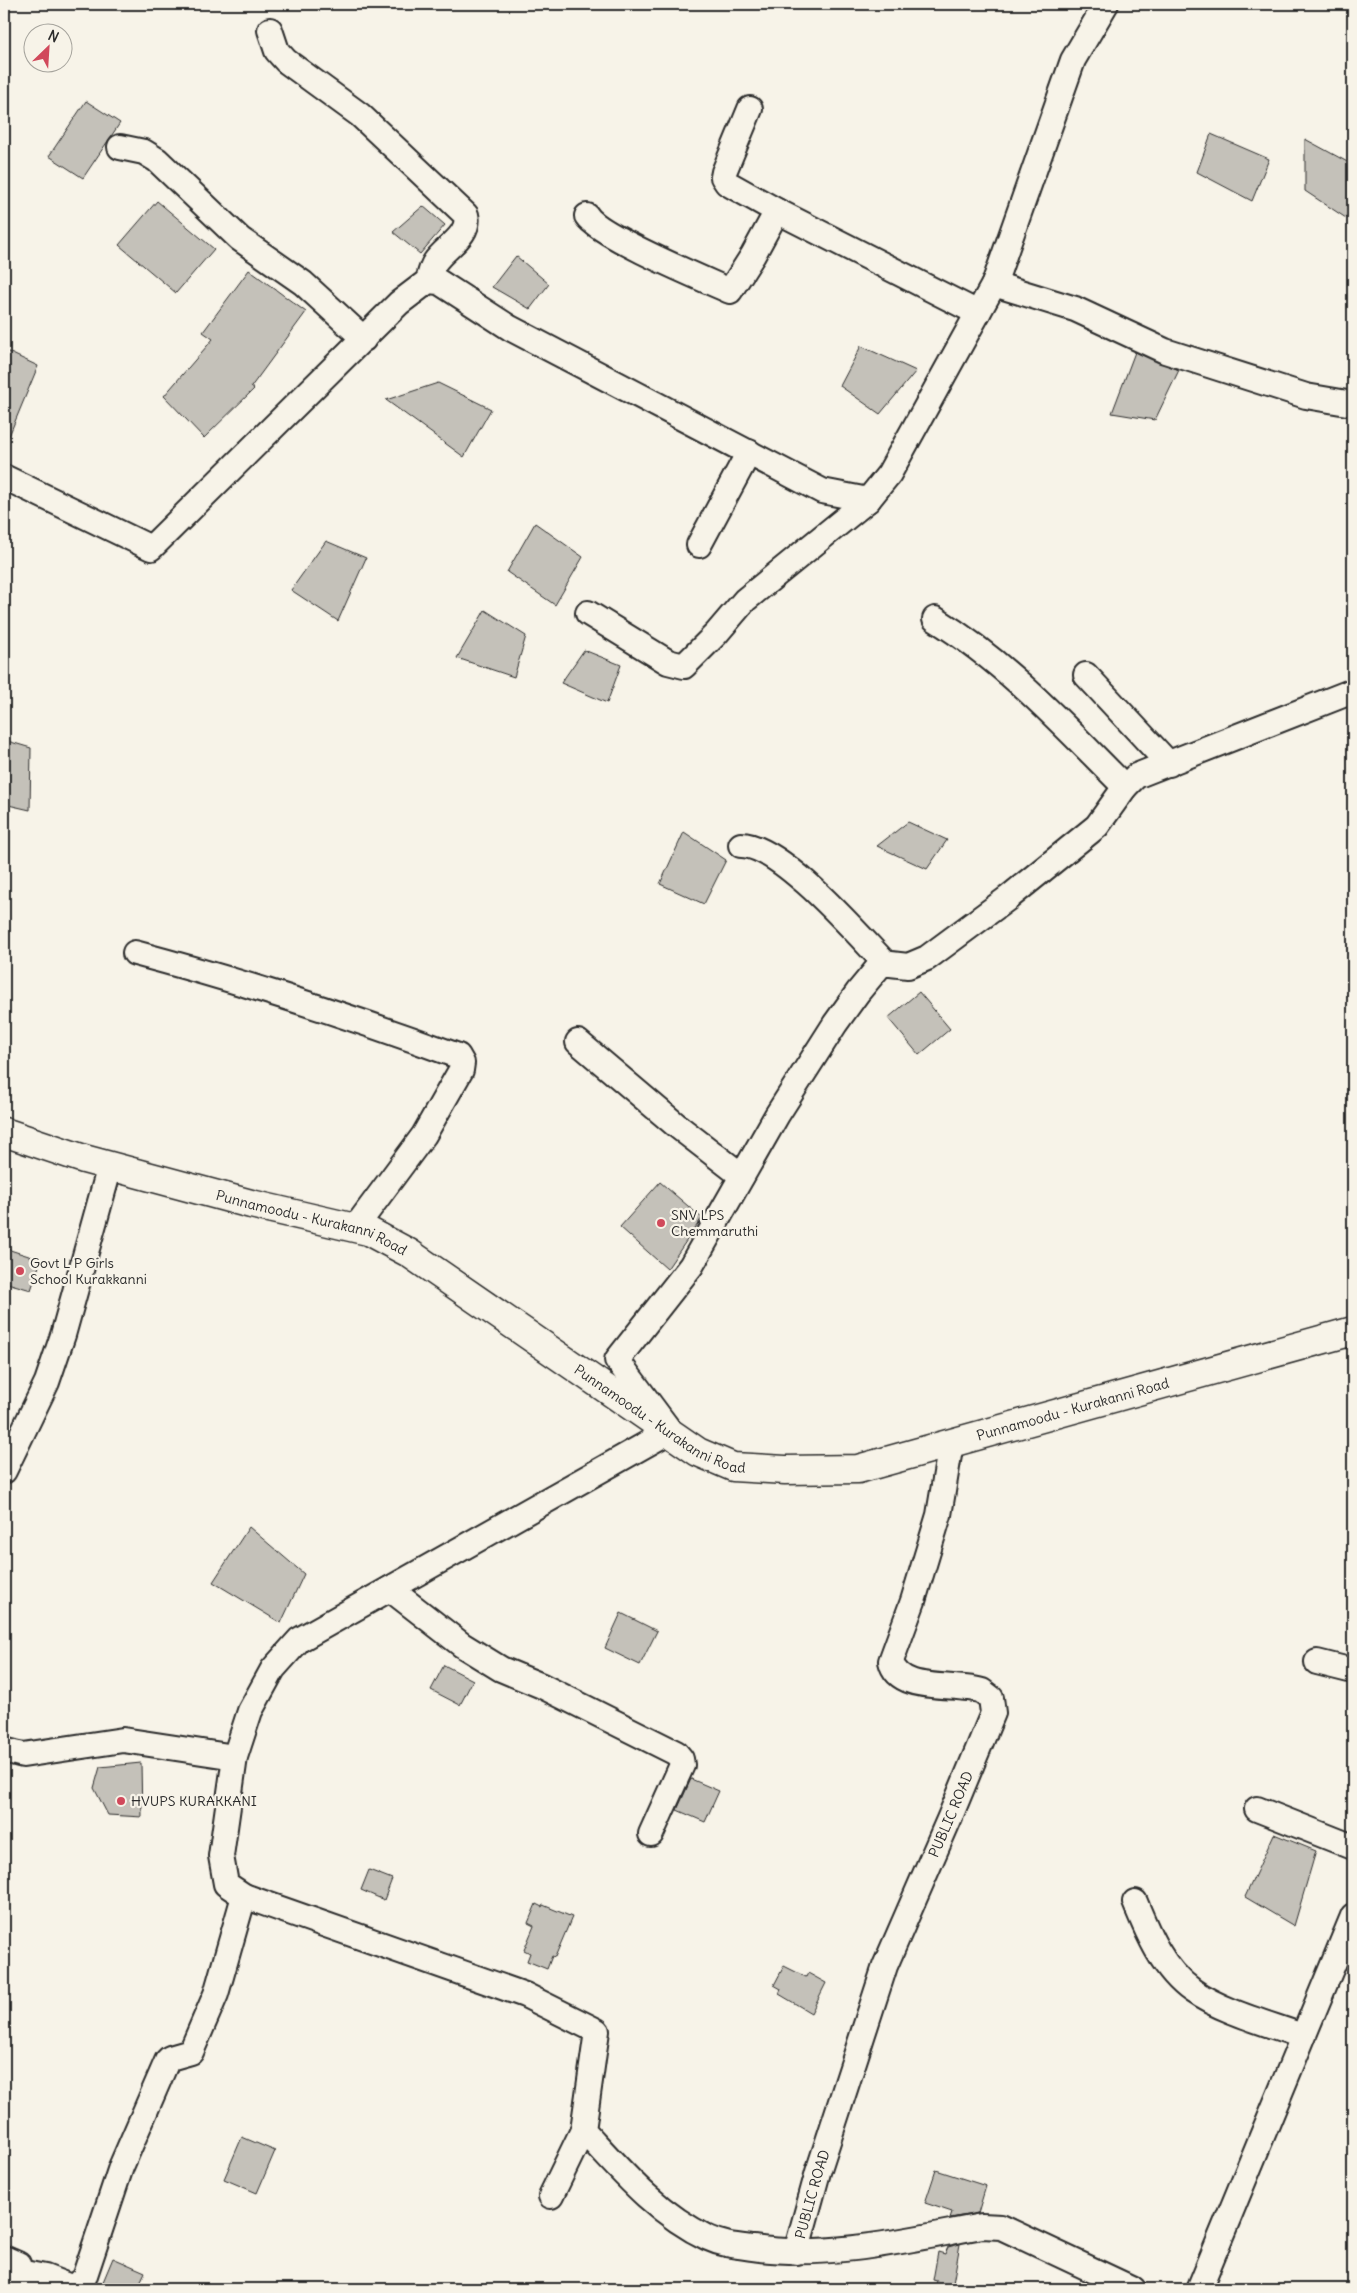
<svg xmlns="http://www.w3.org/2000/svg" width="1357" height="2293" font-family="Delius,sans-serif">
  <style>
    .building { fill: #c4c1b9; stroke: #2b2b2b }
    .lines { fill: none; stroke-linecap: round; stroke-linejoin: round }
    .street-casing { stroke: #2b2b2b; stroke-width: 28 }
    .secondary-casing { stroke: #2b2b2b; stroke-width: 31 }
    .street { stroke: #f7f3e8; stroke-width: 24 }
    .secondary { stroke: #f7f3e8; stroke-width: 28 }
    .poi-dot { fill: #d1495b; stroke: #f7f3e8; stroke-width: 2 }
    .labels { text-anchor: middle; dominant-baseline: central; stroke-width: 4.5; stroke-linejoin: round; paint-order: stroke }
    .poi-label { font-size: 14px; fill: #2b2b2b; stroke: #f7f3e8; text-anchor: start }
    .street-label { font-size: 14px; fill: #2b2b2b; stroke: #f7f3e8 }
  </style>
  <rect width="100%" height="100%" fill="#f7f3e8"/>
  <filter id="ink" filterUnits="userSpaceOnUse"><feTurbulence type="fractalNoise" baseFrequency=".02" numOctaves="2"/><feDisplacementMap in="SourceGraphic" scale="10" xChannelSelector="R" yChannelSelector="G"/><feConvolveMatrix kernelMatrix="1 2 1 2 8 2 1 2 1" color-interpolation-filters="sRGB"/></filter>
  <g filter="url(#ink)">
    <path class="building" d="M86,101L120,123L83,178L49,156Z
      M1211,134L1269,159L1252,201L1197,172Z
      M1305,139L1353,165V196L1346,218L1305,191Z
      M157,201L214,249L176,293L119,245Z
      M423,206L445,225L420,254L393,232Z
      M516,256L549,284L530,309L492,287Z
      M249,270L306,312L251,387L254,389L204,438L164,396L213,339L203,332Z
      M861,346L916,371L880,414L840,386Z
      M4,350L38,366L4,448Z
      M1135,352L1179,370L1155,420L1112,413Z
      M438,383L491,409L464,457L386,400Z
      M535,523L583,557L555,605L507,572Z
      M326,541L366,558L338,621L291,590Z
      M485,610L526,636L514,677L457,658Z
      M584,650L621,665L607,703L561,683Z
      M4,740L31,748L30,810L4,804Z
      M908,822L947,840L927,869L877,846Z
      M684,832L726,860L704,904L660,884Z
      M919,992L950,1029L919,1055L888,1018Z
      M660,1182L702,1218L667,1269L620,1227Z
      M4,1248L41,1260L31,1290L4,1282Z
      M249,1527L304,1574L281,1623L213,1582Z
      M621,1613L657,1631L640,1665L605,1648Z
      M444,1665L473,1680L460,1705L431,1690Z
      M141,1763L142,1817L108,1815L94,1788L100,1767Z
      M691,1779L719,1791L705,1822L677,1810Z
      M1274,1834L1316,1851L1294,1926L1245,1897Z
      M369,1870L392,1879L384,1900L361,1890Z
      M536,1904L542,1907L543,1905L572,1917L555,1957L552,1956L547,1969L527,1961L530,1953L524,1950L534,1926L528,1923Z
      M784,1966L806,1977L808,1973L826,1983L811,2013L779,1994L781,1989L774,1985Z
      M242,2137L275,2151L257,2193L224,2179Z
      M936,2170L986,2186L978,2213L950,2218L952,2212L925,2203Z
      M960,2244L952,2289H934L937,2281L933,2280L938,2252L945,2254L948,2247Z
      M113,2258L145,2272L137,2289H100Z"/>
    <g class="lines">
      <defs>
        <g id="street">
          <path d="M270,30L277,51L286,61L360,115L466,215C471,235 445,247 435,262C431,268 430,275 428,281"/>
          <path d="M750,109L724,172L723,177L727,183L777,211L978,313"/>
          <path d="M120,147L144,152L157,160L240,239L303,283L364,339"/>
          <path d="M587,216C600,236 703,279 730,291L753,255L777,211"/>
          <path d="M994,284L1075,309L1165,351L1306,396L1353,404"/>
          <path d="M4,477L151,548L399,303L428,281L439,282L510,328L822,491L868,500L889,474L994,284L1073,60L1106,4"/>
          <path d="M699,545L749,452"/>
          <path d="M588,613L668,662L684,666L716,634L745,600L868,500"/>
          <path d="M935,619C1008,664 1065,727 1125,787"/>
          <path d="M1086,675L1169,764"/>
          <path d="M741,845C781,845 858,935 886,964"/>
          <path d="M135,953C244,982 352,1017 458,1056L462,1063L461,1070L424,1135L355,1228"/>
          <path d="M578,1042L676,1125L742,1176"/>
          <path d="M4,1471L47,1382L63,1335L110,1166"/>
          <path d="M390,1589L462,1645L501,1669L542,1686L676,1753L681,1759L682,1765L651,1834"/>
          <path d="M1317,1662L1353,1671"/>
          <path d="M4,1750L23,1755L123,1740L235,1757L250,1711L273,1669L299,1640L670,1431L617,1360L691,1266L777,1115L835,1024L858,992L882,963L908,966L927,958L1008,898L1097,826L1125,787L1136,776L1353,691"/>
          <path d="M235,1757L221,1856L226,1884L244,1896L525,1995L597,2031L583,2130C621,2171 657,2214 708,2238C723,2245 737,2246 753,2248C829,2259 907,2240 982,2226L1001,2227L1133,2289"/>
          <path d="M1257,1809L1353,1847"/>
          <path d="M1135,1902C1148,1934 1163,1970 1193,1991C1221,2011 1269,2024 1302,2036"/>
          <path d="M551,2196L583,2130"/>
          <path id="s1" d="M796,2252L818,2172L885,1966L950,1817L993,1713L991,1698L982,1691C957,1682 898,1694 891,1661L913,1601L939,1515L951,1443"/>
          <path d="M4,2258L18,2264L19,2272L15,2289"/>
          <path d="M19,2272L45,2277L68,2286H75L84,2278L121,2167L167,2061L170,2058L191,2052L216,1994L244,1896"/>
          <path d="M1199,2289L1353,1916"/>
        </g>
        <g id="secondary">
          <path id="s2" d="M4,1132L84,1159L251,1204L368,1231L409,1253L698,1452L733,1467L785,1470L858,1469L1353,1331"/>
        </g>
      </defs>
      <use href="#street" class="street-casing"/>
      <use href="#secondary" class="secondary-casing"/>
      <use href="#street" class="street"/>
      <use href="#secondary" class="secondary"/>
    </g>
  </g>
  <g class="poi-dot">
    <circle cx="661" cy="1223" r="5"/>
    <circle cx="20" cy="1271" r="5"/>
    <circle cx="121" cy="1801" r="5"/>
  </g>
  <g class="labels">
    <g class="poi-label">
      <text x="671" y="1215">SNV LPS<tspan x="671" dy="16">Chemmaruthi</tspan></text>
      <text x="30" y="1263">Govt L P Girls<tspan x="30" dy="16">School Kurakkanni</tspan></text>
      <text x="131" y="1801">HVUPS KURAKKANI</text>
    </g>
    <g class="street-label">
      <text stroke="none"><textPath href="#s2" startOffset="321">Punnamoodu - Kurakanni Road</textPath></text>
      <text stroke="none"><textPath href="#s2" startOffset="1161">Punnamoodu - Kurakanni Road</textPath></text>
      <text stroke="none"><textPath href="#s2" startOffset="726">Punnamoodu - Kurakanni Road</textPath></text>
      <text stroke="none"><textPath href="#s1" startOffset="465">PUBLIC ROAD</textPath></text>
      <text stroke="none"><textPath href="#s1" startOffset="60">PUBLIC ROAD</textPath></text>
    </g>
  </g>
  <rect width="1357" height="2293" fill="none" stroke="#f7f3e8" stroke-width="20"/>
  <rect x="10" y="10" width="1337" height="2273" fill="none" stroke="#2b2b2b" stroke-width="2" filter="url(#ink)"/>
  <g transform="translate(48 48) rotate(25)"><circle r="24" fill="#f7f3e8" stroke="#a5a39c"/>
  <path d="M0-4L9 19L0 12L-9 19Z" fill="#d1495b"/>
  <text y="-8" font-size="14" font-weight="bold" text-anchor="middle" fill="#2b2b2b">N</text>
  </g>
</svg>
